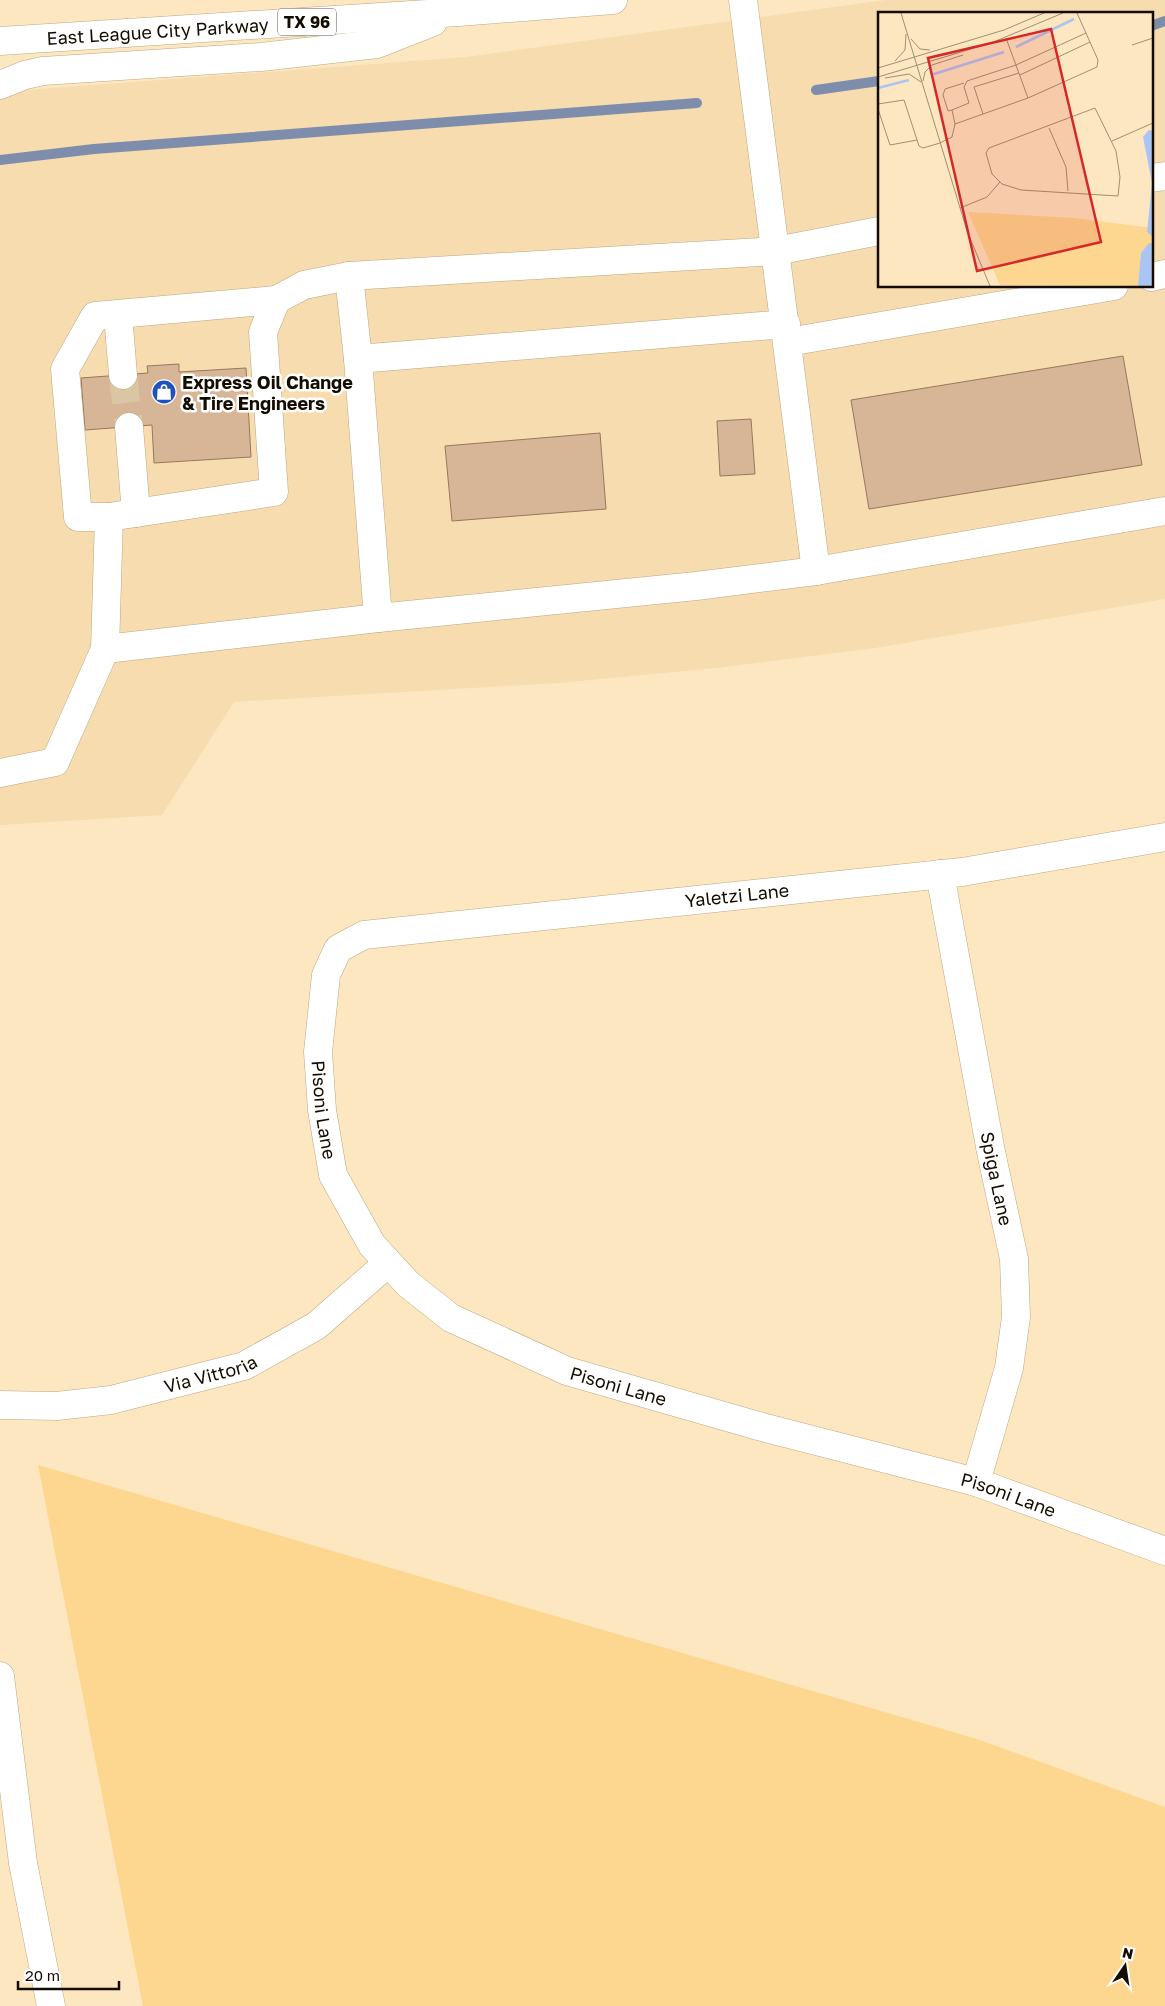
<svg xmlns="http://www.w3.org/2000/svg" width="1165" height="2006" font-family="'Golos Text',sans-serif">
  <style>
    .built { fill: #f6dcae; fill-rule: evenodd }
    .green { fill: #fdd78f }
    .lines { fill: none; stroke-linecap: round; stroke-linejoin: round }
    .stream { stroke: #7d8dab; stroke-width: 10 }
    .building { fill: #d7b597; stroke: #98785c }
    .minor-tunnel { stroke: #dac6a3; stroke-width: 28; stroke-dasharray: 28 14; stroke-linecap: butt }
    .minor-casing { stroke: #bca781; stroke-width: 29 }
    .major-casing { stroke: #bca781; stroke-width: 29 }
    .minor { stroke: #fff; stroke-width: 28 }
    .major { stroke: #fff; stroke-width: 28 }
    .labels { text-anchor: middle; dominant-baseline: central; stroke-width: 5; stroke-linejoin: round; paint-order: stroke }
    .shield { fill: #fff; stroke: #5a554d; stroke-width: 1 }
    .shield-label { font-size: 16px; font-weight: bold; fill: #140c01 }
    .street-label { font-size: 18px; fill: #140c01; stroke: #fff }
    .poi-label { font-size: 18px; font-weight: bold; fill: #140c01; stroke: #fff; text-anchor: start }
    .inset-river { fill: none; stroke: #aac4f4; stroke-width: 2.5 }
    .inset-road { fill: none; stroke: #a08f74; stroke-width: 1 }
    .view { fill: #d62828; fill-opacity: 0.15; stroke: #d62828; stroke-width: 2.5 }
    .inset-edge { fill: none; stroke: #140c01; stroke-width: 2.5 }
  </style>
  <rect width="100%" height="100%" fill="#fde7c0"/>
  <path class="built" d="M886,0H1165V599L875,648L717,668L558,683L234,702L162,815L0,825V92L466,57ZM879,14H1151V286H879Z"/>
  <path class="green" d="M38,1465L977,1739L1165,1807V2006H143Z"/>
  <g class="lines">
    <path class="stream" d="M1151,26L1165,21
      M816,90L879,81
      M0,160L94,149L697,103"/>
  </g>
  <path class="building" d="M1123,356L1142,465L869,509L851,400Z
    M179,364V372L246,368L251,457L154,463L152,425L85,430L81,378L148,373L147,366Z
    M751,419L755,474L720,476L717,421Z
    M600,433L606,509L452,521L445,446Z"/>
  <g class="lines">
    <path class="minor-tunnel" d="M123,375L129,427"/>
    <defs>
      <g id="minor">
        <path d="M743,0L816,571"/>
        <path d="M1151,178L1165,176"/>
        <path d="M349,276L358,359"/>
        <path d="M1151,277L1165,274"/>
        <path d="M118,315L123,375"/>
        <path d="M788,342L1114,286"/>
        <path d="M129,427L136,513"/>
        <path d="M109,517H78L65,369L95,316L276,300"/>
        <path d="M378,618L358,359L786,324"/>
        <path d="M105,649L109,517L274,492L263,332L276,300L304,285L349,276L776,251L879,231"/>
        <path d="M0,773L55,762L105,649L378,618L696,586L816,571L1165,511"/>
        <path id="s1" d="M1165,837L962,872L364,935L338,949L326,975L318,1052L322,1110L333,1175L372,1245L408,1284L451,1318L567,1371L762,1427L976,1482L1165,1551"/>
        <path id="s2" d="M940,874L991,1152L1014,1259L1016,1317L1009,1368L976,1482"/>
        <path id="s3" d="M0,1405L57,1406L111,1400L244,1366L316,1326L388,1263"/>
      </g>
      <g id="major">
        <path id="s4" d="M0,41L459,12L613,0"/>
        <path d="M0,85L25,75L43,71L261,57L377,44L433,22"/>
        <path d="M0,1676L23,1863L51,2006"/>
      </g>
    </defs>
    <use href="#minor" class="minor-casing"/>
    <use href="#major" class="major-casing"/>
    <use href="#minor" class="minor"/>
    <use href="#major" class="major"/>
  </g>
  <defs>
    <symbol id="shop-disc" viewBox="-11 -11 22 22"><circle r="9.5" fill="#1e52bf" stroke="#fff"/><path d="M-5-2.5h2.3a2.7 3.5 0 0 1 5.4 0H5L5.5 6h-11ZM-1.5-2.5h3a1.5 2.3 0 0 0-3 0Z" fill="#fff"/></symbol>
  </defs>
  <g fill-rule="evenodd">
    <use href="#shop-disc" x="150" y="378" width="28" height="28"/>
  </g>
  <g class="labels">
    <rect class="shield" x="278" y="8.5" width="58" height="27" rx="4"/>
    <g class="shield-label">
      <text x="307" y="22">TX 96</text>
    </g>
    <g class="street-label">
      <text stroke="none"><textPath href="#s4" startOffset="158">East League City Parkway</textPath></text>
      <text transform="translate(737 895) rotate(-6)">Yaletzi Lane</text>
      <text stroke="none"><textPath href="#s1" startOffset="1001">Pisoni Lane</textPath></text>
      <text stroke="none"><textPath href="#s2" startOffset="310">Spiga Lane</textPath></text>
      <text stroke="none"><textPath href="#s3" startOffset="214">Via Vittoria</textPath></text>
      <text stroke="none"><textPath href="#s1" startOffset="1436">Pisoni Lane</textPath></text>
      <text stroke="none"><textPath href="#s1" startOffset="1841">Pisoni Lane</textPath></text>
    </g>
    <g class="poi-label">
      <text x="182" y="382">Express Oil Change<tspan x="182" dy="21">&amp; Tire Engineers</tspan></text>
    </g>
  </g>
  <g transform="translate(878 12)">
    <rect width="275" height="275" fill="#fde7c0"/>
    <path d="M90,200L196,206L275,216V231H271L263,241L260,274L122,273Z" fill="#fdd78f"/>
    <path d="M271,118L275,119V225L269,220L274,171L265,125ZM271,231H275V274H260L263,241Z" fill="#aac4f4"/>
    <path class="inset-river" d="M138,35L196,7M53,63L126,40M0,76L31,68"/>
    <path class="inset-road" d="M23,1L89,219L112,274M128,26L150,86M33,27L42,37L52,38M254,33L275,26M17,49L27,38L28,22M0,56L126,18L166,1M142,63L212,30M0,65L113,31L185,1M7,66L31,62L43,70M45,69L47,60L54,53L85,43M0,92L26,88L41,134L45,136L62,131L74,125L77,112L150,86L219,55L220,48L199,1M217,96L238,139L242,165L240,184L143,178L124,172L114,162L108,141L111,136ZM0,97L12,133L39,128M74,98L70,99L65,83L67,77L86,71M105,102L96,75L141,61M77,112L74,98L91,91L86,75L89,69L138,53L208,21M171,116L188,155L190,179M234,129L275,111M82,196L109,185L122,170"/>
    <path class="view" d="M173,17L223,230L99,259L50,46Z"/>
    <rect width="275" height="275" class="inset-edge"/>
  </g>
  <g transform="translate(1125 1966) rotate(13)" stroke="#ffffff" stroke-width="4" paint-order="stroke">
  <path d="M0-4L9 19L0 12L-9 19Z" fill="#140c01"/>
  <text y="-8" font-size="14" font-weight="bold" text-anchor="middle" fill="#140c01">N</text>
  </g>
  <path d="M18 1981v8h101v-8" fill="none" stroke="#140c01" stroke-width="2.5"/>
  <text x="25" y="1981" font-size="15" fill="#140c01" stroke="#ffffff" stroke-width="4" paint-order="stroke">20 m</text>
</svg>
